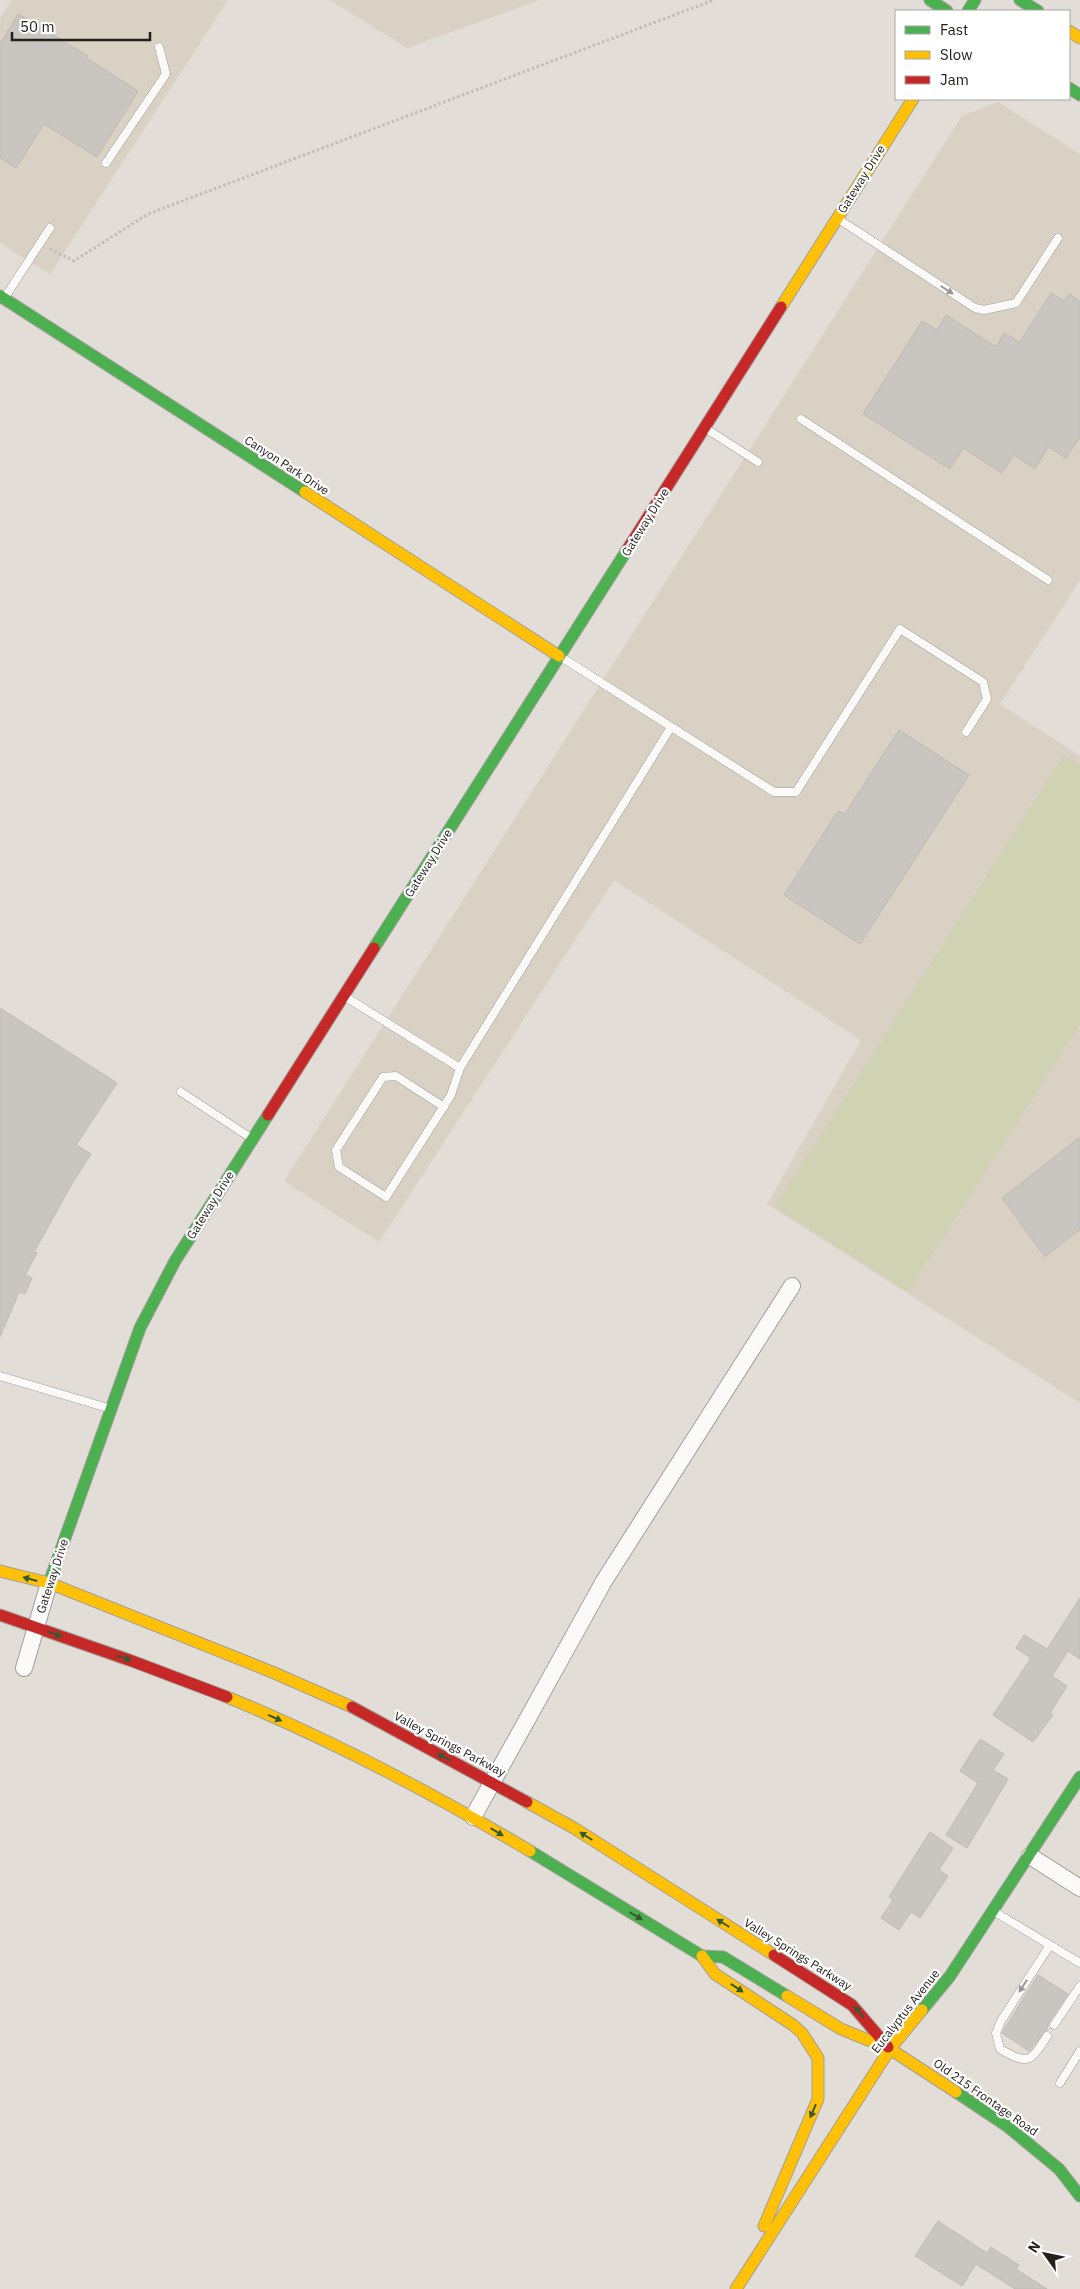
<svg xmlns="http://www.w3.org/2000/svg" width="1080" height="2289" font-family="'IBM Plex Sans',sans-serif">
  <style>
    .built { fill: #d9d1c4 }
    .green { fill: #d0d3b3 }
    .building { fill: #c9c6c1; stroke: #bdb9b4 }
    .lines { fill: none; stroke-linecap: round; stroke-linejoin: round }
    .lane-casing { stroke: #a29f9a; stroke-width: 9 }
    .street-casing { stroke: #a29f9a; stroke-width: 18 }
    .fast-casing { stroke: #a29f9a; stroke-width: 13 }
    .slow-casing { stroke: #a29f9a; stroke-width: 13 }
    .jam-casing { stroke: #a29f9a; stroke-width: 13 }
    .path { stroke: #bfbcbb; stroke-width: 3; stroke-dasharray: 2.5 2.5; stroke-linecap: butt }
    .lane { stroke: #fbfaf9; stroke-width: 8 }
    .street { stroke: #fbfaf9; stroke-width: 16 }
    .fast { stroke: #4caf50; stroke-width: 11 }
    .slow { stroke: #ffc107; stroke-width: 11 }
    .jam { stroke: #c62828; stroke-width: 11 }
    .oneway { fill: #9a9896 }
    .oneway2 { fill: #345a31 }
    .labels { text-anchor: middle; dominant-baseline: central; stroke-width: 4.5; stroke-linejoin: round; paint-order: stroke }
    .street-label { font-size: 12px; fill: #24211d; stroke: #fff }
  </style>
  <rect width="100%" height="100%" fill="#e2ddd7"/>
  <path class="built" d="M12,0H228L50,274L0,243V19Z
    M330,0H540L407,48Z
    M998,102L1080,154V580L1000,704L1080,756V1403L767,1204L861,1040L614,880L379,1242L284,1181L962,116Z"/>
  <path class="green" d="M1064,755L1080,766V1024L908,1292L775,1207Z"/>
  <path class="building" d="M18,14L88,56L86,58L138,91L97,157L44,124L16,168L0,158V44Z
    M1051,293L1064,301L1069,294L1080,301V437L1066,458L1048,447L1035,469L1014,455L1002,473L963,448L950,469L863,414L922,321L937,330L946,315L996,347L1004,333L1020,342Z
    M899,730L969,775L860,944L784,895L838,811L845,814Z
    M0,1008L117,1083L76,1145L91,1154L73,1182L34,1252L37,1253L25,1275L32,1278L25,1294L19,1292L0,1337Z
    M1080,1137V1229L1045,1257L1002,1198Z
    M1080,1598V1659L1068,1651L1052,1676L1067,1686L1050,1713L1053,1715L1033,1742L993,1715L1031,1658L1016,1648L1024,1635L1047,1649Z
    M980,1739L1004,1754L993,1770L1008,1779L967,1848L946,1835L978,1783L960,1771Z
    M930,1832L953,1848L939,1870L948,1876L920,1918L911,1912L899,1930L881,1918L893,1900L889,1897Z
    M1038,1975L1068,1994L1049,2022L1046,2031L1029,2051L1002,2033Z
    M938,2221L987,2253L991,2247L1019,2265L1016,2269L1047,2289H1015L976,2264L962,2286L915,2256Z"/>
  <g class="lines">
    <defs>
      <path id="lane" d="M106,163L166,74L159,47
        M840,220L975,308L984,310L1016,303L1058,238
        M5,297L50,228
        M801,419L1048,580
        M705,428L758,462
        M561,657L774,792H796L900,629L983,682L987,699L966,732
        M344,996L460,1068
        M181,1092L251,1138
        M444,1107L396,1076L383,1077L336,1150L339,1167L386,1197L451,1095L460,1068L671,727
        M0,1376L108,1408
        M995,1912L1080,1963
        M1054,2025L1080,1986
        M1047,2036C1030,2063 1028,2065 1000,2049L996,2033L1001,2021L1050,1945
        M1060,2083L1080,2051"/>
      <path id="street" d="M24,1668L49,1583
        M473,1817L604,1581L792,1286
        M1030,1856L1080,1888"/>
      <path id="fast" d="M930,0L947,11
        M1020,0L1038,11
        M968,11L975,0
        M1069,88L1080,95
        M0,296L305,492
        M374,948L627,550
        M49,1583L140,1328L175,1261L268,1115
        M530,1851L702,1956L723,1957L787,1996
        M922,2010L950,1976L1080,1777
        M956,2092L1007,2126L1059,2169L1080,2196"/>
      <path id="slow" d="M1069,31L1080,38
        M781,307L913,99
        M305,492L559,656
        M0,1571L49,1583L272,1672L352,1707
        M227,1697C332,1740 432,1793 530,1851
        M527,1802L574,1828L774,1955
        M702,1956L715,1974L793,2025L802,2033L818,2058V2099L764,2226
        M787,1996L841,2029L890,2049L956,2092
        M736,2289L890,2049L922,2010"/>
      <path id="jam" d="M627,550L781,307
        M268,1115L374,948
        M0,1615L132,1661L227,1697
        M352,1707L527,1802
        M774,1955L852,2005L888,2047"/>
    </defs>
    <use href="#lane" class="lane-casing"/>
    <use href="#street" class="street-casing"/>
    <use href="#fast" class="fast-casing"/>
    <use href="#slow" class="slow-casing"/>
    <use href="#jam" class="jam-casing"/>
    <path class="path" d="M50,249L74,261L148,214L714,0"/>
    <use href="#lane" class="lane"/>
    <use href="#street" class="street"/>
    <use href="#fast" class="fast"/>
    <use href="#slow" class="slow"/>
    <use href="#jam" class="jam"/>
  </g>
  <defs><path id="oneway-solid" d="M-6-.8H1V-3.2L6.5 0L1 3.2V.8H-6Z" transform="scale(1.25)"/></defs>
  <g class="oneway">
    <use href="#oneway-solid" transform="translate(947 290) rotate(32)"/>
    <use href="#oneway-solid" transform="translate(1023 1986) rotate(123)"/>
  </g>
  <g class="oneway2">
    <use href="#oneway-solid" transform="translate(30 1579) rotate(-165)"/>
    <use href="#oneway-solid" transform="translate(55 1634) rotate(19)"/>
    <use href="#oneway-solid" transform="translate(124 1658) rotate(19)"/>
    <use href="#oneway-solid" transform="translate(275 1718) rotate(24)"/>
    <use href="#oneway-solid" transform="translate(444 1757) rotate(-152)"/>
    <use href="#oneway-solid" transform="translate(497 1832) rotate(31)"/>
    <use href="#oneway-solid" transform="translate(586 1836) rotate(-148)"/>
    <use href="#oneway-solid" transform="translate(636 1916) rotate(31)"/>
    <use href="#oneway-solid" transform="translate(723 1923) rotate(-148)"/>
    <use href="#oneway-solid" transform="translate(737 1988) rotate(33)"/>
    <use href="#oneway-solid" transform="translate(859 2012) rotate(-130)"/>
    <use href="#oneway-solid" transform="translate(813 2111) rotate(113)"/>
  </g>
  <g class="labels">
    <g class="street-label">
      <text transform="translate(861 179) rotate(-58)">Gateway Drive</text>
      <text transform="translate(287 465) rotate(33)">Canyon Park Drive</text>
      <text transform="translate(645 522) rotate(-58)">Gateway Drive</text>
      <text transform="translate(428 863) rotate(-58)">Gateway Drive</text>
      <text transform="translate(210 1205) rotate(-58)">Gateway Drive</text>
      <text transform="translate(52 1576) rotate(-72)">Gateway Drive</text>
      <text transform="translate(450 1744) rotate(28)">Valley Springs Parkway</text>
      <text transform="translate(798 1954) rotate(32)">Valley Springs Parkway</text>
      <text transform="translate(905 2011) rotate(-52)">Eucalyptus Avenue</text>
      <text transform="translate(986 2097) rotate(35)">Old 215 Frontage Road</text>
    </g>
  </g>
  <rect x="895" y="10" width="175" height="90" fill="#ffffff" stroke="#a7a6a5"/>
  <rect x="905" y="26" width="25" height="8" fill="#4caf50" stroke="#a7a6a5"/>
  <text x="940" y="35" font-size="15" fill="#24211d">Fast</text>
  <rect x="905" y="51" width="25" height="8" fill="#ffc107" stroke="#a7a6a5"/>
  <text x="940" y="60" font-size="15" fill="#24211d">Slow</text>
  <rect x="905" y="76" width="25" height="8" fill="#c62828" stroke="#a7a6a5"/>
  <text x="940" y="85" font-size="15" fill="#24211d">Jam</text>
  <g transform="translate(1045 2254) rotate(303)" stroke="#ffffff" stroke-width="4" paint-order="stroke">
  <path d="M0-4L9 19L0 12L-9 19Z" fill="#24211d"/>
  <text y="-8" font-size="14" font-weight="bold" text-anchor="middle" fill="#24211d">N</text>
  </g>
  <path d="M12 32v8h138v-8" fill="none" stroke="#24211d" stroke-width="2.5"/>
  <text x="20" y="32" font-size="15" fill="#24211d" stroke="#ffffff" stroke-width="4" paint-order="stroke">50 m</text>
</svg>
